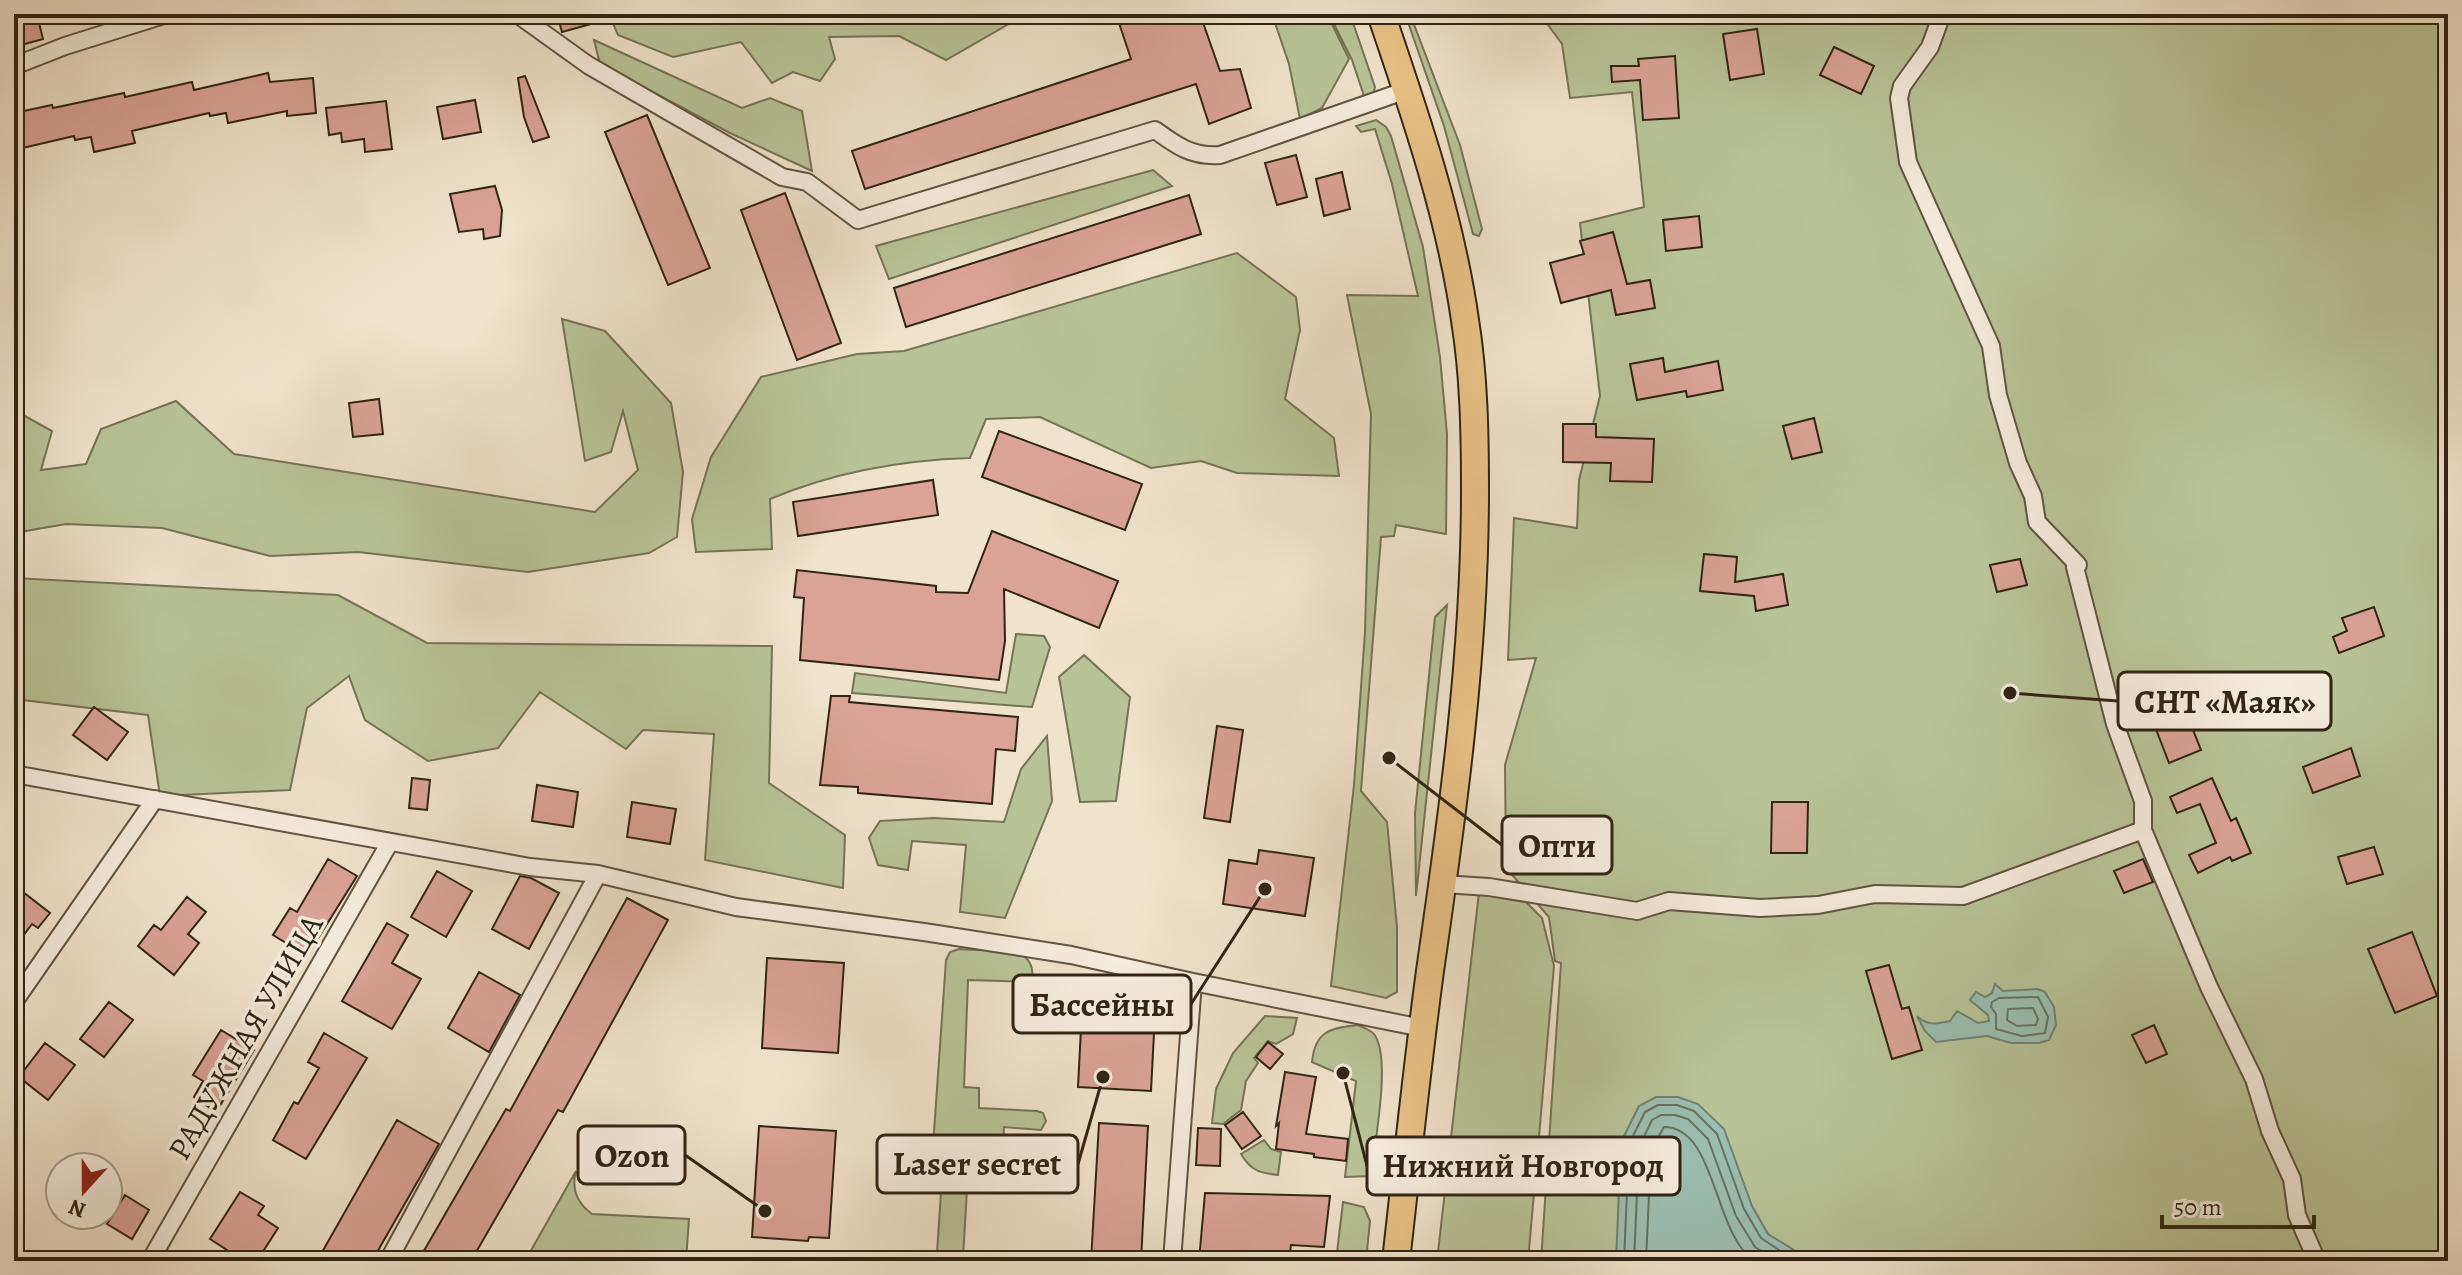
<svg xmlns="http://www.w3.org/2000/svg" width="2462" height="1275" font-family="Alegreya,serif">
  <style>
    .green { fill: #b8c498; stroke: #747456; stroke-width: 2 }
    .water { fill: #9bbfb2; stroke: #718172; stroke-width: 2 }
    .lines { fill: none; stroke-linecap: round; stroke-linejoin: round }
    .shore { stroke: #667262; stroke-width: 2 }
    .building { fill: #daa396; stroke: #312413; stroke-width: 2 }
    .minor-casing { stroke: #615441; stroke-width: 20 }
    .primary-casing { stroke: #312413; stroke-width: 30 }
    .minor { stroke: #f5eddd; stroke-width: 16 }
    .primary { stroke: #e8c286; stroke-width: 26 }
    .labels { text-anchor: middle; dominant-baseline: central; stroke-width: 7; stroke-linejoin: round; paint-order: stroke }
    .street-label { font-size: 32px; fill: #312413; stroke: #f5eddd }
    .leader { fill: none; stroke: #312413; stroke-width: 3 }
    .callout-dot { fill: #312413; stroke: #f5eddd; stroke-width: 3 }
    .callout { fill: #f5eddd; stroke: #312413; stroke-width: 3 }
    .callout-label { font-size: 34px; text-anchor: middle; font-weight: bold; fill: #312413 }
  </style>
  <rect width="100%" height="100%" fill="#f0e3cb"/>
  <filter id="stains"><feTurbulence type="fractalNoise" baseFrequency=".0025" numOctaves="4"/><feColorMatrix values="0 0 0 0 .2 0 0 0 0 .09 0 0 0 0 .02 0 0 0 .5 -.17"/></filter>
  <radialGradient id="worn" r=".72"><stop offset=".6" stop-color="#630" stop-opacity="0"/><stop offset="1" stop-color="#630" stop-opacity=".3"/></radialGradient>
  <path class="green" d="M609,14H678L689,24L702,14H921L923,17L935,14H1026L946,60L899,36L829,37L835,59L820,81L793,72L772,83L741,42L673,57L618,35Z
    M1272,14H1327L1349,59L1322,108L1300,119L1289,64Z
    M1329,14H1350L1375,87L1373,95L1364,96L1352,60Z
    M1410,14L1460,145L1482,229L1479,236L1473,234L1444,126L1409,25Z
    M1540,14H2448V1261H1541L1561,963L1555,961L1549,917L1506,868L1505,765L1536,658L1508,660L1514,518L1577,528L1579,480L1600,396L1580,223L1644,207L1632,92L1570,98L1562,44Z
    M594,40L742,108L770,98L802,111L812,171L730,133L600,64Z
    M1376,120L1386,127L1391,136L1423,247L1440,357L1447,434L1446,534L1396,525L1394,536L1381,537L1361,791L1387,822L1397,927V992L1386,998L1331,986L1354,785L1365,632L1371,414L1347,295L1418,296L1392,184L1375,129L1361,132L1356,126Z
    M1153,170L1172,186L889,279L876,246Z
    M1237,253L1296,297L1300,330L1285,399L1334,438L1339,476L1237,473L1201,461L1151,468L1040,417L986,419L970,458C903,460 832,473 770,499L772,549L696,552L692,519L711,457L761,377L857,354L904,351Z
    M562,319L605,331L671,403L683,472L677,537L649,553L528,572L358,552L270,556L162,528L66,524L14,533V420L23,415L52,431L41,470L86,464L101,429L176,401L234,454L595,512L638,470L623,411L611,452L585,461Z
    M14,578L338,595L427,643L772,646L769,783L845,835L843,888L705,860L714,734L643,730L626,749L540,692L498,748L428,761L365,720L349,676L307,708L290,790L160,796L148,715L14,699Z
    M1447,605L1416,896L1415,813L1435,617Z
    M1016,634L1044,636L1050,647L1032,707L852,693L855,673L1006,693Z
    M1084,655L1130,697L1116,801L1080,802L1059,677Z
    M1047,736L1052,801L1005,918L960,912L966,845L912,841L908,870L878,865L869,838L880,821L934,818L1004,822L1021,769Z
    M1479,892L1523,899L1542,918L1554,966L1528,1261H1437Z
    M959,949C973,951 1015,949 1025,957C1033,964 1033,973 1032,982L968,980L964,1087L979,1088V1108L1037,1111L1043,1113L1046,1121L1041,1130L1004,1127L1003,1155L969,1153L963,1259L979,1261H911L912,1251L937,1252L944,1148L933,1146L946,960L950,952Z
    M1265,1016L1297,1018L1293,1034L1276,1044L1268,1041L1254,1058L1258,1063L1246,1081L1241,1110L1223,1124L1212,1123L1216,1089L1233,1053Z
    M1358,1025C1364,1028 1371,1030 1374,1034C1392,1058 1374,1145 1371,1176L1345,1177L1356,1081L1312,1062C1315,1031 1330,1028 1358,1025Z
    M1264,1140L1271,1149L1281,1152L1278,1175C1260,1173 1251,1171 1241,1154Z
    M576,1171C571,1189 577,1203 592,1214L689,1219L686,1261H525Z
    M1343,1202L1364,1207L1370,1221L1366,1261H1336Z"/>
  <path class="water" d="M1995,984L2003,991L2038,989L2045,992L2054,1007L2056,1025L2049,1040L2039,1043H2011L1987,1036L1936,1042L1925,1031L1917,1016C1927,1026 1937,1024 1950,1021L1957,1011L1978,1023L1989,1021L1988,1015L1970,1000L1976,992L1985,997L1992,993Z
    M1656,1097H1678L1698,1104L1724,1129L1752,1206L1768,1234L1794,1250L1801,1261H1616L1621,1142L1639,1106Z"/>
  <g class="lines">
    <path class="shore" d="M2038,997L2048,1017L2045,1033L2022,1036L1996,1029V1014L1991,1007L1992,1002L1999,998Z
      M2033,1008L2038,1019L2036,1025L2017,1026L2007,1020L2008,1009Z
      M1624,1261L1629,1144L1645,1112L1658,1105H1677L1694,1111L1717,1134L1744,1209L1761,1238L1788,1256L1792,1261
      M1634,1261L1639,1147L1652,1120L1661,1115H1675L1688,1119L1708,1139L1736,1216L1755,1247L1777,1261
      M1646,1261L1651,1150L1664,1127C1716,1127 1713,1232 1754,1261"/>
  </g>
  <path class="building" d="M14,14H27L28,18L38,19L43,39L14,47Z
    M557,14H608L609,19L562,32Z
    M1116,14H1200L1220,71L1240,69L1251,108L1209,124L1196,84L865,189L852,151L1131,59Z
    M1757,29L1764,74L1730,80L1723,34Z
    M1834,47L1874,66L1861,94L1820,75Z
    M1675,56L1679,118L1643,120L1640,80L1612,82L1611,66H1639L1638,59Z
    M268,73L270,82L313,78L316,113L287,116V111L228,123L226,113L210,116L209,113L132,131L135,143L94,152L91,137L75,140L74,136L14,150V113L52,105L53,108L124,93L125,97L192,82L194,90Z
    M525,76L549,137L533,142L524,117L518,78Z
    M475,100L481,132L443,139L437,107Z
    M386,101L392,149L365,152L364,139L342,142L341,133L329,135L326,108Z
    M647,115L710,268L668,285L605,132Z
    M1296,155L1307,197L1277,205L1265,163Z
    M1342,172L1350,209L1324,216L1316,179Z
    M495,186L502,210L500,236L484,239L483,229L459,232L450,194Z
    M785,193L841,343L797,360L741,210Z
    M1189,195L1201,234L906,327L894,288Z
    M1699,216L1702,247L1666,251L1663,220Z
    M1613,232L1627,284L1650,280L1655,308L1616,315L1611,290L1561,303L1550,263L1584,254L1580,241Z
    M1663,358L1665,372L1718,361L1723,390L1687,397L1686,391L1637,400L1630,364Z
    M379,399L383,434L353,437L349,403Z
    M1814,418L1822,452L1792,459L1783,426Z
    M1563,424H1596V437L1654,439L1652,482L1610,481L1611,463L1563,462Z
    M999,431L1142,484L1125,530L982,477Z
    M933,480L938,515L798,536L793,502Z
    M992,531L1118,581L1099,628L1004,589L1005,641L999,680L800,660L804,598L794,597L797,570L936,586V592L968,593Z
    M1704,554L1737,557L1735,582L1783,574L1788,605L1756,611L1754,596L1700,591Z
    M2020,559L2027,585L1997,592L1990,565Z
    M2374,607L2384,636L2339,653L2333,637L2347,631L2342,618Z
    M2150,674L2172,727L2189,720L2201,750L2169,763L2152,719L2128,727L2122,707L2144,699L2136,680Z
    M831,696H850L849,702L1018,717L1015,751L996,749L992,804L858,793V787L820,785Z
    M94,707L128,732L107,760L73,735Z
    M1217,726L1243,730L1230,822L1204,818Z
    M2351,748L2360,776L2313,793L2303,767Z
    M412,778L430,780L427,810L409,808Z
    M2212,778L2231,821L2236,818L2251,853L2232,861L2230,857L2198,873L2189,855L2216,843L2200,804L2177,813L2170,797Z
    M537,785L578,792L573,827L532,821Z
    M632,802L676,809L670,844L627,837Z
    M1772,802H1808L1807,853H1771Z
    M2374,847L2383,874L2347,884L2338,857Z
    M1259,850L1314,858L1305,916L1223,904L1229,860L1257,864Z
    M328,859L357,876L307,956L273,935L290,908L297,912Z
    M2143,859L2153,882L2124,893L2114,871Z
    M437,871L472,891L446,937L411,917Z
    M520,876L531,878L559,893L529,949L492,929Z
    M14,885L50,913L38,928L32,924L14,948Z
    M187,897L206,912L188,934L199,943L174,975L138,946L154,925L161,930Z
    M627,898L668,920L563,1112L558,1110L471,1261H418L506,1109L510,1111Z
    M387,923L408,935L392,963L421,979L392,1029L342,1001Z
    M2412,932L2437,996L2395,1013L2368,949Z
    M767,958L844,963L838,1053L762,1048Z
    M1889,965L1902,1009L1909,1007L1922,1050L1892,1059L1866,971Z
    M479,972L520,995L489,1052L448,1028Z
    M1083,989L1156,994L1151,1091L1078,1087Z
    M109,1002L133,1020L104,1057L80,1039Z
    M2154,1025L2167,1054L2146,1063L2132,1035Z
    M221,1030L254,1050L216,1112L194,1097L203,1081L193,1075Z
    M324,1033L367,1058L306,1159L273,1140L294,1102L298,1104L319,1068L308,1062Z
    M1268,1042L1283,1054L1270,1069L1256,1057Z
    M45,1043L75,1065L48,1100L19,1077Z
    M1285,1072L1316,1077L1306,1134L1348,1139L1346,1161L1314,1157V1154L1276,1149L1279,1123L1276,1126Z
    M1243,1112L1261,1136L1242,1149L1225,1125Z
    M397,1120L439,1144L372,1261H317Z
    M1099,1123L1148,1126L1141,1261H1091Z
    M759,1126L836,1131L829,1238L809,1237L808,1241L752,1237Z
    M1198,1128L1221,1129L1220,1166L1196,1165Z
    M240,1192L264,1206L258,1215L278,1228L257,1261H244L210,1239Z
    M1205,1193L1330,1196L1324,1247L1291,1245L1289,1261H1199Z
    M125,1195L149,1210L132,1239L107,1224Z"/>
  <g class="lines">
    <defs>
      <path id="minor" d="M517,14L588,65L782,177L807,182L858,220L1155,130C1177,146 1192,157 1220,155L1407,90
        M1942,14L1930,47L1902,86L1899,98L1908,162L1991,346L1998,395L2018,463L2033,496L2037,522L2078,565L2075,567L2115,724L2143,801V830L2209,987L2254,1079L2270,1131L2292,1179L2297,1215L2317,1261
        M14,66L65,46L167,14
        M14,774L530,867L598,874L736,907L924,932L1071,955L1193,982L1422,1028
        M1443,884L1489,887L1637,911L1669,901L1760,908L1818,905L1875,894L1963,896L2143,830
        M14,1002L155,799
        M150,1261L390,842
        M388,1261L598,874
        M1172,1261L1193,982"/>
      <path id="primary" d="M1381,14C1415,114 1450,215 1465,320C1474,376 1475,434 1475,491C1475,652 1453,812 1430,971C1417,1067 1407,1164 1396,1261"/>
    </defs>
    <use href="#minor" class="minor-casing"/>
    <use href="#primary" class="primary-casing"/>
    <use href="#minor" class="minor"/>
    <use href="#primary" class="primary"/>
  </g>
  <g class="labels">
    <g class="street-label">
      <text transform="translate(245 1037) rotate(-60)">РАДУЖНАЯ УЛИЦА</text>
    </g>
  </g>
  <path class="leader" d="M2010 693L2118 701M1389 758L1502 845M1265 889L1191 1004M765 1211L685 1155M1103 1077L1078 1164M1343 1073L1367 1166"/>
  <g class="callout-dot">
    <circle cx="2010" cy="693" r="8"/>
    <circle cx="1389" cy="758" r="8"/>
    <circle cx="1265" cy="889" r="8"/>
    <circle cx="765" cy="1211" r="8"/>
    <circle cx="1103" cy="1077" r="8"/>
    <circle cx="1343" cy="1073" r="8"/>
  </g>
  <g class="callout">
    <rect x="2118" y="672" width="213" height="58" rx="8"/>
    <rect x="1502" y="816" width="110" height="58" rx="8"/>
    <rect x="1013" y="975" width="178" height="58" rx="8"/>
    <rect x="578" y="1126" width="107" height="58" rx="8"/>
    <rect x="877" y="1135" width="201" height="58" rx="8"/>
    <rect x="1367" y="1137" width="313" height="58" rx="8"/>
  </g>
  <g class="callout-label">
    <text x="2225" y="713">СНТ «Маяк»</text>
    <text x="1557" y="857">Опти</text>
    <text x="1102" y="1016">Бассейны</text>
    <text x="632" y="1167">Ozon</text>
    <text x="977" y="1175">Laser secret</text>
    <text x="1523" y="1177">Нижний Новгород</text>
  </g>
  <rect width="2462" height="1275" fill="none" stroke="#f0e3cb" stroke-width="48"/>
  <rect x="16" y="16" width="2430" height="1243" fill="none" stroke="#312413" stroke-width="4"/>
  <rect x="24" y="24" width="2414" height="1227" fill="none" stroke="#312413" stroke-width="2"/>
  <g transform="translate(84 1191) rotate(201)"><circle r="38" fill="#f5eddd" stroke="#a79d8c" stroke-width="2"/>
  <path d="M0-6L14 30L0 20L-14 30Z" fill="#8f2418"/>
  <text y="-12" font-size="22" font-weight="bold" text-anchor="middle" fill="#312413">N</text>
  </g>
  <path d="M2162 1215v12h152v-12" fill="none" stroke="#312413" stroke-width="4"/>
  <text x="2174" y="1215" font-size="24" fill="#312413" stroke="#f5eddd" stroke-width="6" paint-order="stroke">50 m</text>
  <rect width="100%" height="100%" filter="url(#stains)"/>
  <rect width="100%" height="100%" fill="url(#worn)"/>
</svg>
